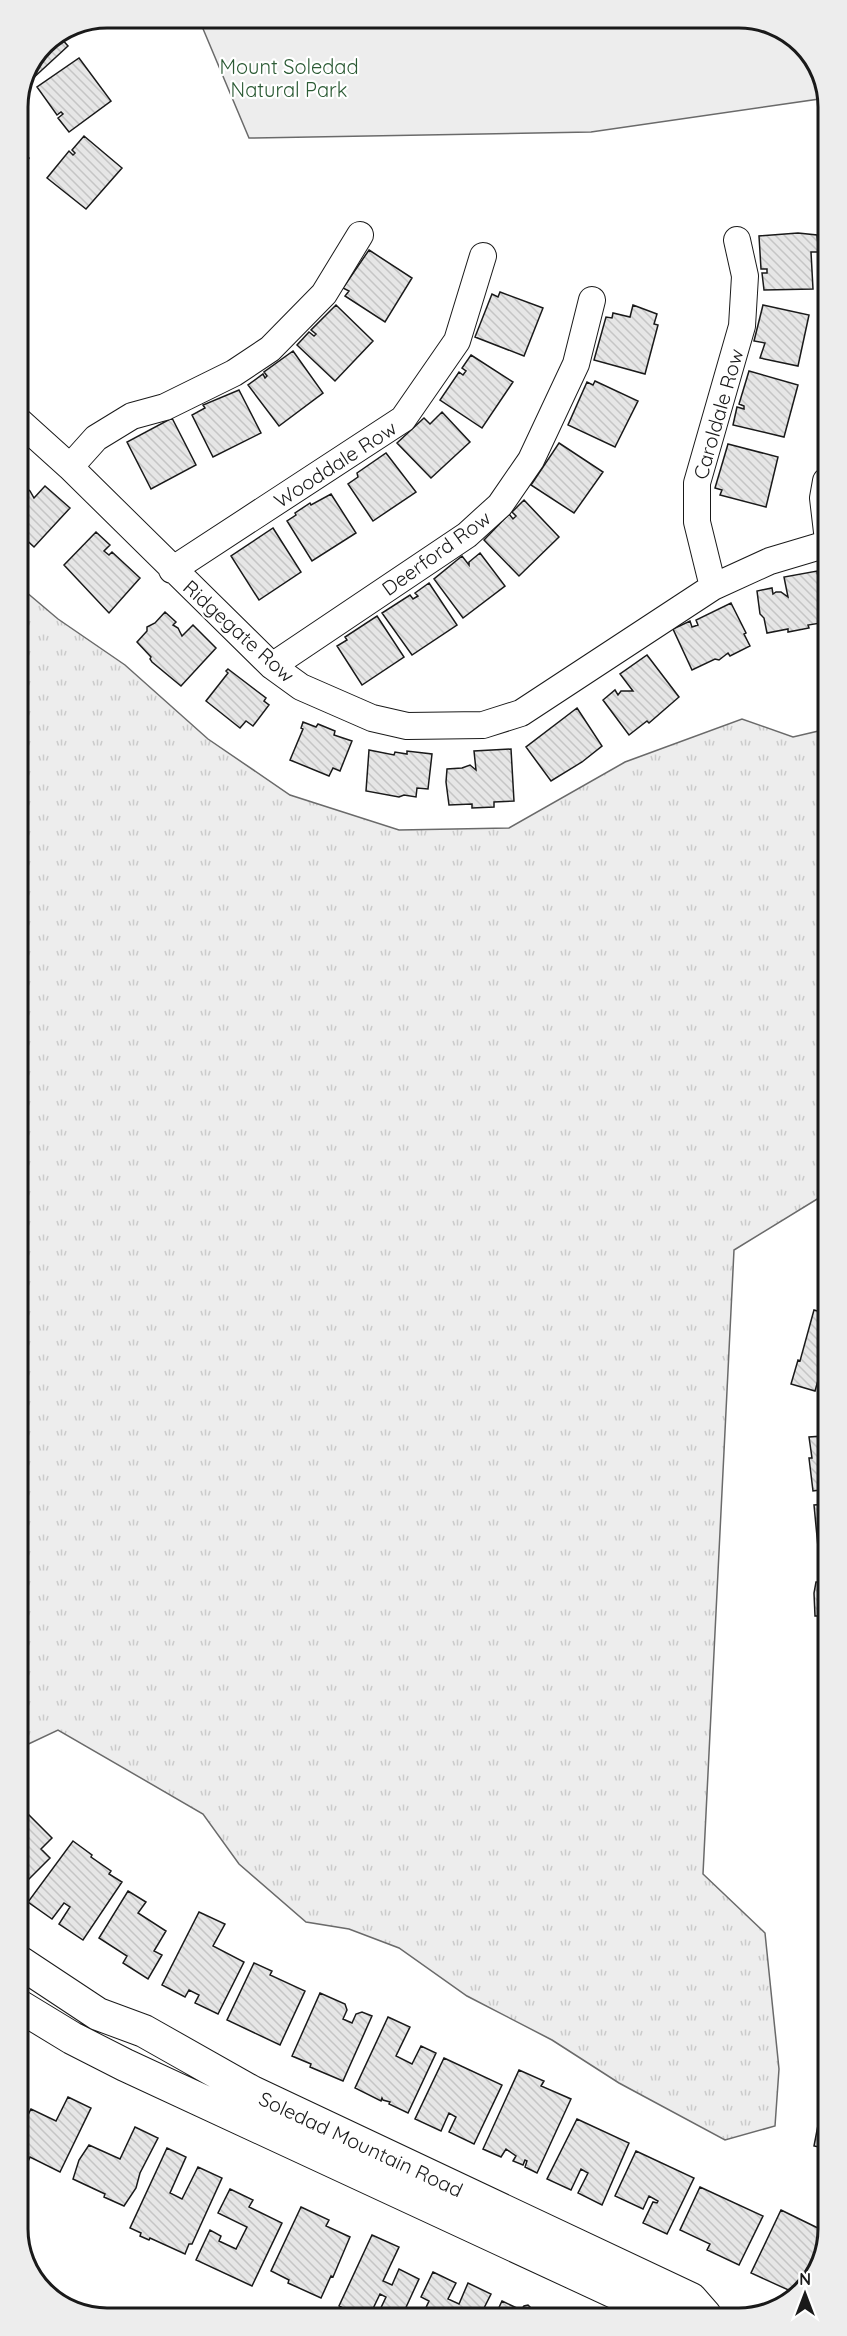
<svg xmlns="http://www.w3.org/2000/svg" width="847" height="2336" font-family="Quicksand,sans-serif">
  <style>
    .grass { fill: url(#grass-tufts); stroke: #6a6a6a; stroke-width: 1.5 }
    .built { fill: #ededed; stroke: #6a6a6a; stroke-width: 1.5 }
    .building { fill: url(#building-back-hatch); stroke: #1a1a1a; stroke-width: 1.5 }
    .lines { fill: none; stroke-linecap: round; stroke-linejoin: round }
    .minor-casing { stroke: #1a1a1a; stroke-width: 28 }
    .major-casing { stroke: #1a1a1a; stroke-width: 34 }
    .minor { stroke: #fff; stroke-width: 26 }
    .major { stroke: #fff; stroke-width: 32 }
    .labels { text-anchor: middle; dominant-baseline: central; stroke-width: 4.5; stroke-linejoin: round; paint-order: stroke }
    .park-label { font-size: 20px; fill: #2b5a34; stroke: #fff }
    .street-label { font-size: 20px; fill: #1a1a1a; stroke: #fff }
    .rim { fill: none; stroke: #1a1a1a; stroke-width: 3 }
  </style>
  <defs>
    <pattern id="grass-tufts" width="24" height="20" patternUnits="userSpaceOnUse" patternTransform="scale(1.5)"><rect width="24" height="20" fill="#ededed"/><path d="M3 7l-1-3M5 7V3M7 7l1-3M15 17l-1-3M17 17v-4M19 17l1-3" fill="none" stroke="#cbcbcb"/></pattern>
    <pattern id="building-back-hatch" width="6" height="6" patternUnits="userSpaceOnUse" patternTransform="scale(1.5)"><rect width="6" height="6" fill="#e6e6e6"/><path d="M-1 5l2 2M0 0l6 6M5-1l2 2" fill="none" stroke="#c5c5c5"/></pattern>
  </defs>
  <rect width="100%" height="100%" fill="#fff"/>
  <path class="grass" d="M19,586L58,619L125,665L208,739L290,795L399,830L509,828L625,762L742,719L793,737L827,729V1193L734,1250L703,1874L765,1933L779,2069L775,2126L725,2140L619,2083L552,2040L467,1996L399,1948L349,1929L306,1922L239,1864L203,1814L58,1730L20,1748Z"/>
  <path class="built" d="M189,18H746L794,37L826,84V98L591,132L249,138L201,24Z"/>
  <path class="building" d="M60,37L68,46L30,81L28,79L44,44Z
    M79,58L111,101L69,132L58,118L63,114L61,112L57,115L37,87Z
    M84,136L122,168L86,209L47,178L69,151L73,155L75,153L72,150Z
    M18,153L29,158L18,178Z
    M798,233L817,235L819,252H811L813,289L764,290L762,273H767V269H761L759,236Z
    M369,250L412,278L385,322L345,296L349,291L343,288Z
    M500,292L543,308L524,356L475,337L492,294L498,297Z
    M336,305L373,341L335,381L297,345L309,332L314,336L316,334L311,330Z
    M633,305L657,314L654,324L658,325L645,374L594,360L606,317L612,318L613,313L630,317Z
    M763,305L809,315L798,366L760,358L765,343L754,341Z
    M293,351L323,393L279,426L248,385L263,374L265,378L267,376L264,372Z
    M471,355L513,382L482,428L440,400L459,372L463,375L466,371L462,368Z
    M749,371L798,385L784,437L733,425L737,407L744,409V406L739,404Z
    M595,381L638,401L615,447L568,425L587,382L593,385Z
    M239,390L261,433L213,457L192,415L205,408L203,405Z
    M442,412L470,442L431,478L397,443L424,418L430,424Z
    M172,418L196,465L151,489L127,442Z
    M559,443L603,472L574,513L531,485Z
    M728,444L778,457L766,507L720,495L722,490L715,488Z
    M386,453L416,492L373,521L348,484L358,477L357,473Z
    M19,475L28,483L25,487L30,491L34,498L45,486L70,508L34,547L20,534L19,536Z
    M331,494L356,533L312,561L287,521L296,515L295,513L310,503L311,505Z
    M524,500L559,537L519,576L484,540L509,514L513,519L516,516L512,512Z
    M273,528L301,572L259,600L231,556Z
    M96,532L110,545L104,551L109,555L112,552L140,578L109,613L64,565Z
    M480,553L505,586L463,618L434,579L462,556L469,565V562Z
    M817,571L827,622L808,625L809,628L788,632V629L767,633L764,618L760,614L757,591L772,588L773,594L776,592H781L788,597L784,577Z
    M429,583L457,625L412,655L382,613L410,595L413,599L418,596L415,593Z
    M731,603L746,633L744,634L750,646L730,656L728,653L719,660L715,659L692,670L673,629L690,621L692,627L698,625L696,620Z
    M165,612L176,622L173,625L178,628L182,636L193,625L216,648L181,686L152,662L150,659L151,657L137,642L147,631V627L155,623Z
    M377,616L404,657L362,685L337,646L347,640L345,637Z
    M647,655L679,697L649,723L647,721L629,735L603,700L615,690L618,695L621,691H633L620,674Z
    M228,669L266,698L264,701L269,705L253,726L246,721L240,728L206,701L228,673L226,671Z
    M577,708L602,746L582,762L551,781L526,747Z
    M303,722L316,727L318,724L335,731L334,735L352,741L340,771L333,768L329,776L290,760L303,729L301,728Z
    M511,749L514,801L494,802V807L472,808V804L449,805L446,782L447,769L462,768L470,765L476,770L474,751Z
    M369,750L394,755L395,752L407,754V751L432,754L428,789L417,788L416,797L404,795L399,797L366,791Z
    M814,1310L828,1314V1353L826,1352L815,1391L791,1384L798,1360L800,1361Z
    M828,1421V1489L813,1491L809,1458H812L809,1437L823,1436L822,1422Z
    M828,1504V1567L820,1568L814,1505Z
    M825,1575H828V1645H825L824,1616H815L814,1593L816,1582H825Z
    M21,1807L52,1838L41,1849L50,1858L21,1887Z
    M825,1823L828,1824V1880L822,1879V1873H820L821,1867H822Z
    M73,1841L92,1855L91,1857L111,1871L109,1874L122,1882L83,1940L59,1924L70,1907L64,1903L52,1919L28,1902Z
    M128,1891L146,1902L138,1913L166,1931L154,1951L162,1955L148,1979L123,1963L127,1956L99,1938Z
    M199,1912L225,1924L213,1946L244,1962L218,2014L195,2003L199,1995L189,1990L185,1997L162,1985Z
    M254,1963L272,1971L270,1975L305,1991L280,2045L227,2020Z
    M826,1969H829V2032H823Z
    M320,1993L345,2004L347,2010L343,2019L352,2023L356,2014L362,2012L372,2016L343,2081L310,2067L311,2064L292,2056Z
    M388,2017L410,2027L396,2056L412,2064L421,2046L436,2053L408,2113L389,2104L390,2102L383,2100L382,2098L381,2101L355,2088Z
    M444,2058L502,2085L474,2144L449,2132L456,2117L449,2113L441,2131L415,2119Z
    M519,2070L544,2081L541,2086L571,2099L537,2173L525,2167L527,2161L525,2160L523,2165L513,2161L516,2156L506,2149L501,2157L483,2149Z
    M826,2077L829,2078V2110L821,2108Z
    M68,2097L91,2108L60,2172L30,2157L26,2166L21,2164V2129L31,2109L56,2121Z
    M577,2119L629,2143L602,2205L578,2193L588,2173L581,2169L571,2190L547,2179Z
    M818,2125L829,2127V2154L828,2149L814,2146Z
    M135,2127L158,2138L140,2173L136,2188L124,2206L104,2197L105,2194L73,2179L79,2160L89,2145L120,2159Z
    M167,2148L186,2157L170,2193L182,2199L198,2167L222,2178L192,2244H189L185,2254L150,2238L149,2240L140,2236L141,2233L130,2228Z
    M636,2151L694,2178L667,2234L643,2223L653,2202L657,2203L658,2201L649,2196L643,2209L615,2196Z
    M700,2187L763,2216L739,2265L707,2250L710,2244L680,2230Z
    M230,2189L253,2200L249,2207L282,2223L252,2286L196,2260L210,2230L221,2236L219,2241L236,2249L247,2227L218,2213Z
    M301,2207L329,2220L326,2226L350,2237L333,2277L331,2276L321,2298L288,2283L289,2280L271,2271Z
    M781,2210L828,2233L810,2283L795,2293L751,2273Z
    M372,2235L399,2247L383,2281L392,2285L399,2269L419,2279L402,2316H377L386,2297L380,2294L369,2317H361L339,2306Z
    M433,2272L456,2283L448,2299L459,2304L468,2283L491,2294L480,2316H422L429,2301L421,2297Z
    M502,2301L521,2310L524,2306L528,2305L531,2308L530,2313L535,2316H495Z"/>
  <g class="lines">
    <defs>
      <path id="minor" d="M19,421L70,467L272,666L301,687L372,718L407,726L483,725L521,713L713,587L770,561L827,544
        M70,467L96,438L132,416L165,407L234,373L270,349L324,294L360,235
        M826,481L823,498L827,532
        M172,570L403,419L457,341L483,256
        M713,587L697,522V483L742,326L745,276L737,240
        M272,666L467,535L500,505L531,460L576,364L592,300"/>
      <path id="major" d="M21,1963L98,2014L144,2031L252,2092L691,2299L705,2315
        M21,2007L72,2038L125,2065L664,2315"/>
    </defs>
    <use href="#minor" class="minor-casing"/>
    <use href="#major" class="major-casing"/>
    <use href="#minor" class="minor"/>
    <use href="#major" class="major"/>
  </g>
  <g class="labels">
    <g class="park-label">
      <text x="289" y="66">Mount Soledad<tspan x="289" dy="23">Natural Park</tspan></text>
    </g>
    <g class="street-label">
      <text transform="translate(718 414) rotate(-74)">Caroldale Row</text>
      <text transform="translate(335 464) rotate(-33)">Wooddale Row</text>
      <text transform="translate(436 553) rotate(-36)">Deerford Row</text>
      <text transform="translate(239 631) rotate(42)">Ridgegate Row</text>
      <text transform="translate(361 2144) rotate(25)">Soledad Mountain Road</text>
    </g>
  </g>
  <path d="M0 0H847V2336H0ZM107 28H739A79 79 0 0 1 818 107V2229A79 79 0 0 1 739 2308H107A79 79 0 0 1 28 2229V107A79 79 0 0 1 107 28Z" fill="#ededed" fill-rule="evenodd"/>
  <path class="rim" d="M107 28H739A79 79 0 0 1 818 107V2229A79 79 0 0 1 739 2308H107A79 79 0 0 1 28 2229V107A79 79 0 0 1 107 28Z"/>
  <g transform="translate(805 2294)" stroke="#ffffff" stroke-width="4.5" paint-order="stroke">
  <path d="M0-4.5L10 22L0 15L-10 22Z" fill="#1a1a1a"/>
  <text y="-9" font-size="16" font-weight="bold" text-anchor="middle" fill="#1a1a1a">N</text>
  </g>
</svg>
